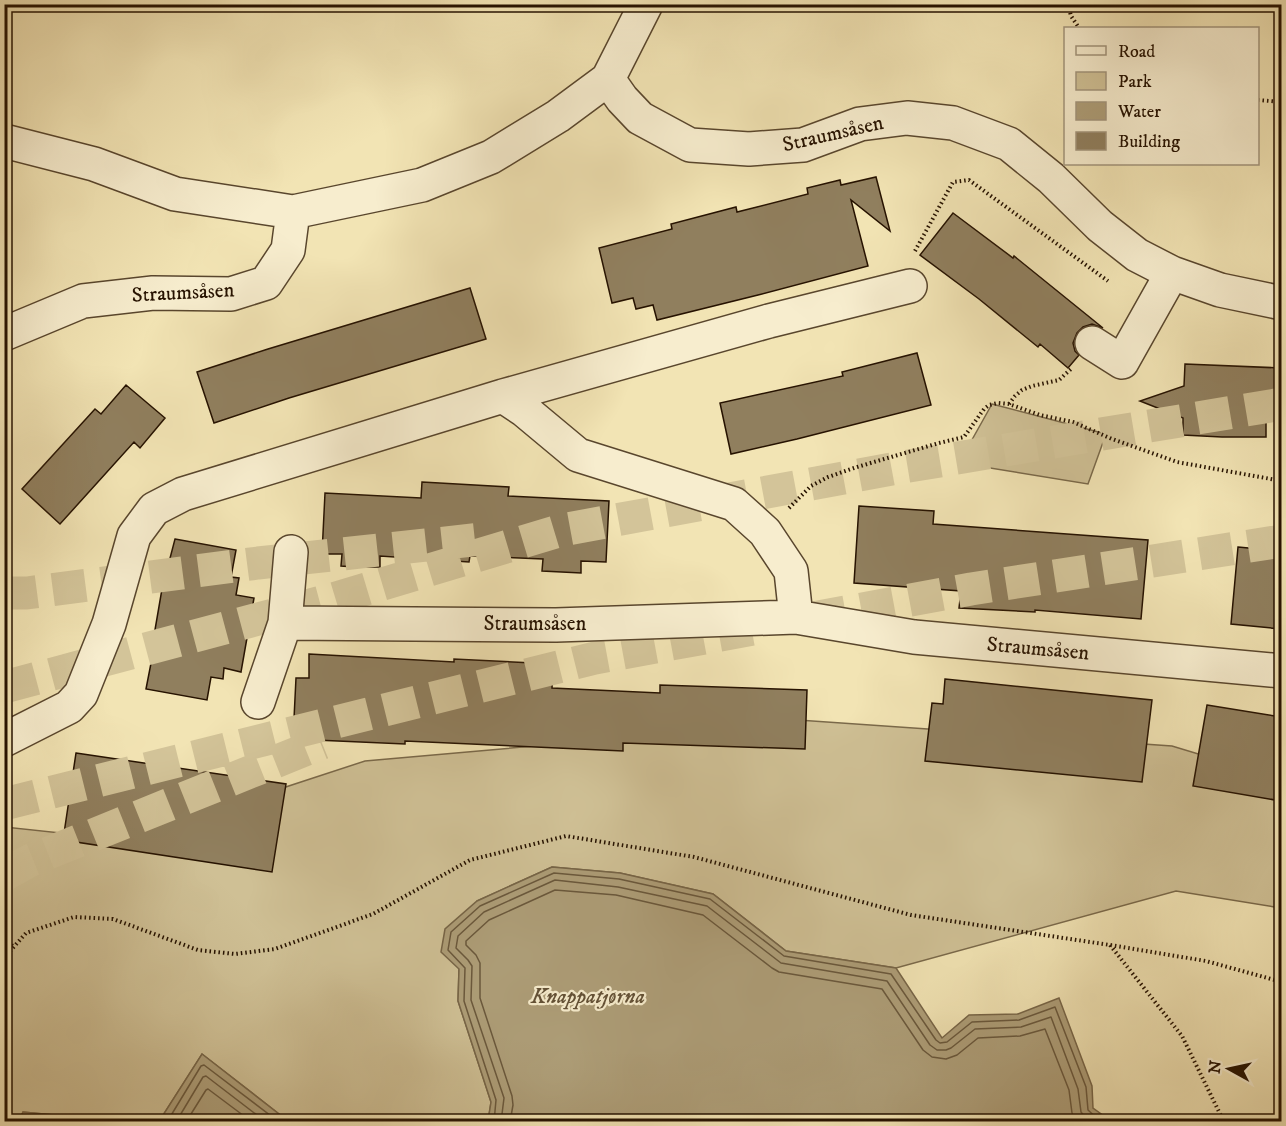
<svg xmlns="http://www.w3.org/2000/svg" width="1286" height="1126" font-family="'IM FELL DW Pica',serif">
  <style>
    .green { fill: #cfc095; stroke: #7a694a; stroke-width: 1.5 }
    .water { fill: #ad9d77; stroke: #776547; stroke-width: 1.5 }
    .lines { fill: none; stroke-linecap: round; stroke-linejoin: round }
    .shore { stroke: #6a583c; stroke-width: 1.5 }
    .building { fill: #907f5e; stroke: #261200; stroke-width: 1.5 }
    .major-tunnel { stroke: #d3c499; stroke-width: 33; stroke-dasharray: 33 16; stroke-linecap: butt }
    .minor-casing { stroke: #59462d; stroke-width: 36 }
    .path { stroke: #261200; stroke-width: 4; stroke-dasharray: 1.5 3; stroke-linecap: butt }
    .minor { stroke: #f7edce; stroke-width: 33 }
    .labels { text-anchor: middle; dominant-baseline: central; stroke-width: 4.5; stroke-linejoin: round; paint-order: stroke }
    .street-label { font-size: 21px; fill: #261200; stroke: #f7edce }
    .water-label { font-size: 22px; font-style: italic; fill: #635136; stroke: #f7edce }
  </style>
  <rect width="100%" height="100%" fill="#f2e4b4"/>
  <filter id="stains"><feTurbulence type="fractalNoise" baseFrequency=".00333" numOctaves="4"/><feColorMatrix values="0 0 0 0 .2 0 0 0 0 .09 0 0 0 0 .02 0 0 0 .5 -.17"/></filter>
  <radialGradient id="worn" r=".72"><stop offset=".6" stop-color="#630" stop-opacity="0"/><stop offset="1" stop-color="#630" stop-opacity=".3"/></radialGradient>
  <path class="green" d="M992,404L1106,434L1088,484L959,463Z
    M713,714L1172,746L1281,779V908L1176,891L896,968L786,951L713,894L620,873L552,867L477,901L459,969L458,1001L491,1102L488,1121H288L202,1054L160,1120L111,1115L65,1116L23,1112L19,1121L5,1122V827L182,846L243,801L365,761L534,746Z"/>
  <path class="water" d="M552,867L620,873L713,894L786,951L896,968L942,1038L969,1015L1018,1014L1059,998L1092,1086L1093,1108L1111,1121H488L491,1102L458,1001L459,969L441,952L445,929L477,901Z
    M202,1054L288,1121H19L23,1112L65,1116L111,1115L160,1120Z"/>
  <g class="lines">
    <path class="shore" d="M167,1122L201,1066L204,1065L279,1122
      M176,1122L203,1077L206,1076L266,1122
      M186,1122L206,1090L208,1089L252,1122
      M494,1122L496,1100L464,1001L465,968L448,950L451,932L480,906L554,873L619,879L710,899L784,956L891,974L936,1040L940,1043L947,1042L972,1022L1019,1020L1055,1007L1086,1087L1088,1110L1101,1122
      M501,1122L504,1098L471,1000L472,966L468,960L456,948L458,936L484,912L555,880L618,887L707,906L781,963L887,981L930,1045L937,1050H946L951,1048L975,1029L1021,1027L1051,1017L1078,1089L1081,1112L1089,1122
      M510,1122L513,1105L512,1096L480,998V963L476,955L466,945V941L489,920L555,890L616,895L703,915L772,968L779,972L882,989L923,1050L932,1057L946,1059L957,1055L978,1038L1020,1036L1045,1029L1069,1090L1072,1113L1076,1122"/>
  </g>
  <path class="building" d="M876,177L890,231L851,200L868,266L758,295L657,320L653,305L636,309L633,298L612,303L599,248L672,229L671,224L736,207L737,212L808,194L807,188L840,180L841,185Z
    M953,213L1013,258L1014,256L1103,328L1092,324L1083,327L1077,333L1073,343L1075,351L1079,355L1068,368L1040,344L1038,347L979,299L920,255Z
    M470,288L486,339L289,398L214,423L197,372L268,349Z
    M917,353L931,405L797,439L731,454L720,403L843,376L842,372Z
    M1185,364L1281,368V421H1266V437H1222L1183,435V418L1140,401L1184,386Z
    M126,385L165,418L140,448L134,442L60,524L22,489L95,409L101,414Z
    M422,482L509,487L508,496L609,501L606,562L581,561V573L542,571L543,559L470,556L469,562L380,556V567H355L341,566L342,554H322L325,493L421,498Z
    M859,506L934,511L933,524L1148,540L1141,619L1035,610V612L959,608L961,591L854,583Z
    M175,539L236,550L231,577L239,578L236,595L254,598L241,672L224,668L223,679L211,677L207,700L146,689L153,653H151L162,589Z
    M1238,547L1281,551V629L1231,624Z
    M309,654L454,662V659L553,664L552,688L660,693V685L807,690L805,749L623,743V751L405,741V744L293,739L296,678H309Z
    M945,679L1152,700L1142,782L925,761L932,703L943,704Z
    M1207,705L1281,717V801L1193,786Z
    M76,753L286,784L272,872L63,840Z"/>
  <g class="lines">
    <path class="major-tunnel" d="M4,593H27L258,563L482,539
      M813,618L971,589L1282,541
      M4,687L333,599L562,530L903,467L1282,404
      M4,804L595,658L759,628
      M4,875L31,860L322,743"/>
    <defs>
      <path id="minor" d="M646,4L608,79L622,99L640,118L690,145L749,149L803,145L860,124L907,118L953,123L1009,144L1051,178L1100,226L1137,255L1172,273L1220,290L1282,303
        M4,141L94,164L175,194L293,212L422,185L491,157L558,116L608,79
        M4,334L83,301L153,293L231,294L266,283L288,250L293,212
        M1092,343L1122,362L1172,273
        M503,396L769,321L910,286
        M285,623L556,625L796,617
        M258,702L285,623L291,552
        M4,740L69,707L81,694L109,624L134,536L154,509L183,494L503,396L524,410L578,455L734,504L765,532L791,571L796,617L914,637L1282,671"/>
    </defs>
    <use href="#minor" class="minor-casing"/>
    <path class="path" d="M1068,4L1071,16L1079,28
      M1258,100L1282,102
      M915,251L953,182L969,180L1108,281
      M1009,404L1015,396L1022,390L1032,386L1059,380L1071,369
      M789,508L811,486L828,477L857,467L939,443L964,437L984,409L989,405L998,403L1009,404L1040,415L1073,422L1112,439L1177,462L1282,481
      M4,928L13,948
      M1110,945L1182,1036L1224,1122
      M4,958L26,933L74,917L113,919L198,950L235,954L275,949L373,914L470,860L566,836L694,857L911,915L1110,945L1206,961L1282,982"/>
    <use href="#minor" class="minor"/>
  </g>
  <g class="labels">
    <g class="street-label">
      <text transform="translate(833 134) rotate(-13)">Straumsåsen</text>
      <text transform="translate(183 293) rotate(-3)">Straumsåsen</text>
      <text x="535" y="624">Straumsåsen</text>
      <text transform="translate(1038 649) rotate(5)">Straumsåsen</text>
    </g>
    <g class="water-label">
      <text x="588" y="996">Knappatjørna</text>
    </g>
  </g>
  <rect width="1286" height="1126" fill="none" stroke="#f2e4b4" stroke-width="24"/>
  <rect x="6" y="6" width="1274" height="1114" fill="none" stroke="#261200" stroke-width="3"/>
  <rect x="12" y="12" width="1262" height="1102" fill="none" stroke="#261200" stroke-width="1.5"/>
  <rect x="1064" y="27" width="195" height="138" fill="#f7edce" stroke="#a3957c" stroke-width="1.5"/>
  <rect x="1076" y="46" width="30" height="9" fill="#f7edce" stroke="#a3957c" stroke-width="1.5"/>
  <text x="1118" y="57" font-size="18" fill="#261200">Road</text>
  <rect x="1076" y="72" width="30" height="18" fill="#cfc095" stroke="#a3957c" stroke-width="1.5"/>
  <text x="1118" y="87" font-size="18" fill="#261200">Park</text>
  <rect x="1076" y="102" width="30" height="18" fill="#ad9d77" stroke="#a3957c" stroke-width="1.5"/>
  <text x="1118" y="117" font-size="18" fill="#261200">Water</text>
  <rect x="1076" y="132" width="30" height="18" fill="#907f5e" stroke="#a3957c" stroke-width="1.5"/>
  <text x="1118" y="147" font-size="18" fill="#261200">Building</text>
  <g transform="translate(1229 1069) rotate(278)" stroke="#f7edce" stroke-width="4.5" paint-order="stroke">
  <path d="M0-4.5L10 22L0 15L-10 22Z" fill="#261200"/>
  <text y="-9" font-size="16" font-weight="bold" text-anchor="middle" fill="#261200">N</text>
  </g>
  <rect width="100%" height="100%" filter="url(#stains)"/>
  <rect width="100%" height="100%" fill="url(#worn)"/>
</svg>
